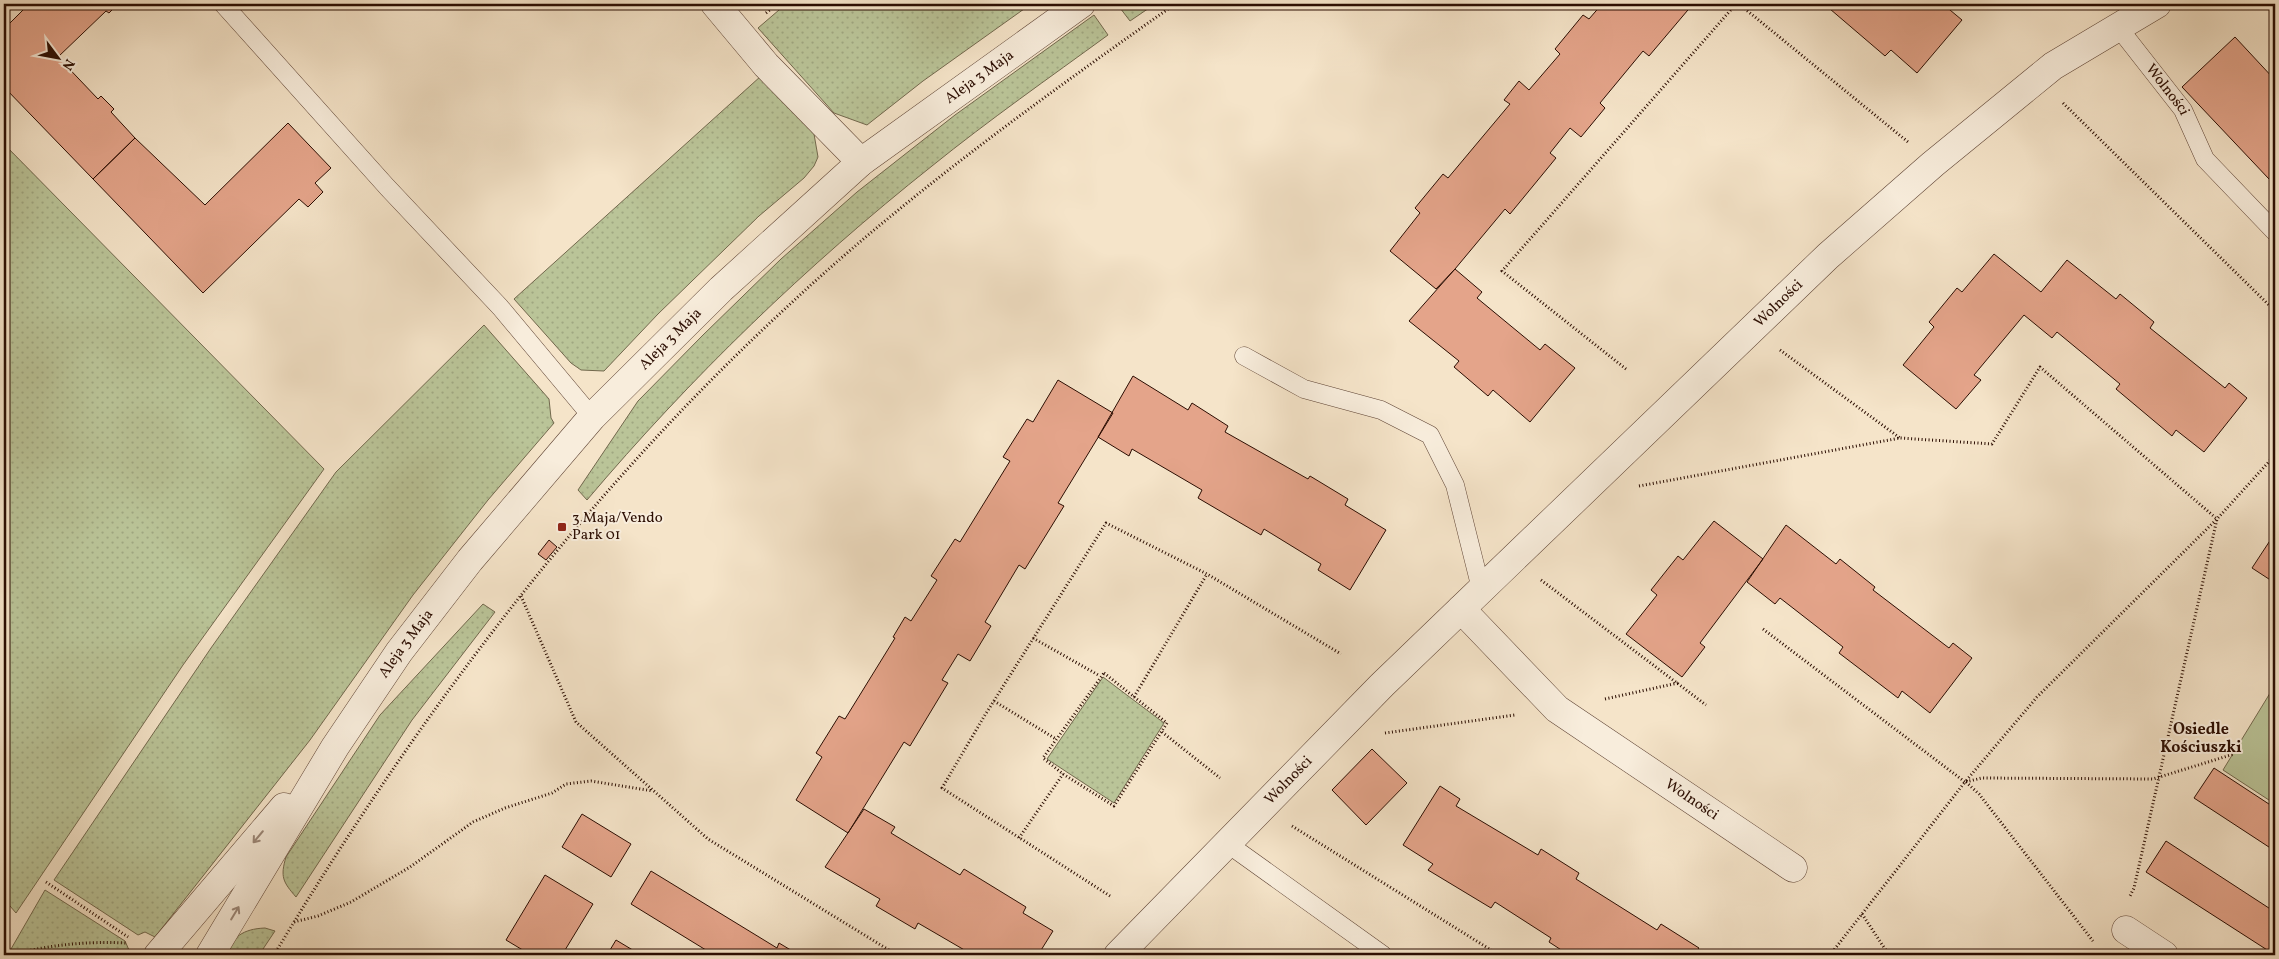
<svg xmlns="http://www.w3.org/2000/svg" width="2279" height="959" font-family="Vollkorn,serif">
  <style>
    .grass { fill: url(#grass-dots); stroke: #72684d }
    .pitch { fill: #bac498; stroke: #72684d }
    .building { fill: #e4a48a; stroke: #2b0d02 }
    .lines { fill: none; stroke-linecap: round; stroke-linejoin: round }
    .service-casing { stroke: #5e4334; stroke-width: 19 }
    .minor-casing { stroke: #5e4334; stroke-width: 29 }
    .tertiary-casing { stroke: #5e4334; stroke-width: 29 }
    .path { stroke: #2b0d02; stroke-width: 3; stroke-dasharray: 1 2.5; stroke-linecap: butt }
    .service { stroke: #f8eddc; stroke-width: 18 }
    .minor { stroke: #f8eddc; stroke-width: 28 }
    .tertiary { stroke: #f8eddc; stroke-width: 28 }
    .oneway { stroke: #9c887a }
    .poi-dot { fill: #8f2418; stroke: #f8eddc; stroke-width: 2 }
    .labels { text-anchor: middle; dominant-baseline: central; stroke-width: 4; stroke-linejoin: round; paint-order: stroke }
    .street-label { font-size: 15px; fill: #2b0d02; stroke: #f8eddc }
    .poi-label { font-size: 15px; fill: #2b0d02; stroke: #f8eddc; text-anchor: start }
    .neighbourhood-label { font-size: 16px; font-weight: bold; fill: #2b0d02; stroke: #f8eddc }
  </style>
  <defs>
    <pattern id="grass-dots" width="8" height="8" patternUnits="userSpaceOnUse" patternTransform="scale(1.25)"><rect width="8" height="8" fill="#bac498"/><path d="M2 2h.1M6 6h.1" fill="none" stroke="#a0a781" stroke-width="1.8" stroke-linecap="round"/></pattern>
  </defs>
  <rect width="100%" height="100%" fill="#f5e4c9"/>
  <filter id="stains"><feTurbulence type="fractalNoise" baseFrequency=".004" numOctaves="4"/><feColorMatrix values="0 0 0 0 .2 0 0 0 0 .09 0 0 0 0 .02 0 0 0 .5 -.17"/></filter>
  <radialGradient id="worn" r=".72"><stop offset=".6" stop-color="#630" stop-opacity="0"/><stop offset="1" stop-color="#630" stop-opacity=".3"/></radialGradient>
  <path class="grass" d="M786,4H1031L923,81L867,125L834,113L758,28Z
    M1117,4H1155L1130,21Z
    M1094,15L1108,35C1049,78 989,120 932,166C806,266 691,377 587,500L578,490L638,401L703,335L781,259L857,192L955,115Z
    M761,76L814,134L818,157L814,166L804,178L759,216L658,314L604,371L581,370L571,363L514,299Z
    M4,144L324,469L183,665L16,913L4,899Z
    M484,325L549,399L551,418L554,423L488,500L413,595L310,740L155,937L145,932L138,935L54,880L211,648L336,472Z
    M483,604L495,612L412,720L296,897C283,882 280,877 286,857L380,715Z
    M1103,677L1164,723L1114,803L1047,759Z
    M45,890L125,941L129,950L136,955H17L11,949Z
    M265,928L275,931L259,955H222C234,937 242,929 265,928Z"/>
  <path class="pitch" d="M2275,685V804L2223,770Z"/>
  <path class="building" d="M29,4H118L109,13L106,11L58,57L98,99L101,96L114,109L111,112L135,138L93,179L4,87V29Z
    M1602,4H1693L1649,56L1643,51L1600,103L1605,108L1581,137L1570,128L1550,153L1556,158L1510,214L1505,209L1455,269L1436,289L1390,251L1420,213L1415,208L1443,174L1448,178L1510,104L1504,100L1519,81L1529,90L1560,54L1555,49L1583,15L1589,19Z
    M1834,4H1933L1940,9L1944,5L1962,20L1917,73L1891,50L1885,56L1830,9Z
    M2235,37L2275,80V172L2269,179L2182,87Z
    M288,123L331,168L315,183L323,192L308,207L299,199L203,293L93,179L135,138L205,205Z
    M1994,254L2041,292L2067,260L2116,299L2120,294L2154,322L2150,328L2225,388L2229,383L2247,398L2204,452L2176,430L2172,436L2116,389L2120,384L2057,332L2052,338L2024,315L1974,375L1981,380L1956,409L1903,365L1934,327L1929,322L1957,288L1962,292Z
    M1455,269L1482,292L1477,298L1540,350L1545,344L1575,368L1530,422L1493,390L1488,396L1454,367L1459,361L1409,321Z
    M1133,376L1188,410L1192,403L1228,426L1225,432L1308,479L1310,476L1348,499L1345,505L1386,530L1350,590L1318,570L1321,564L1264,529L1261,535L1198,498L1202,490L1132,449L1129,456L1098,437Z
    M1058,380L1113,413L1058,503L1064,506L1025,569L1019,565L985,622L991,626L970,661L958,654L942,680L948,683L910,746L904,742L848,833L796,800L822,757L816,753L839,716L845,719L895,638L893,637L905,617L911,621L937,580L931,576L955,539L960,542L1010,461L1003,457L1027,419L1033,422Z
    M1714,521L1763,559L1700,643L1705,647L1682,677L1626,634L1657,595L1651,590L1678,556L1683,560Z
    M1786,525L1836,564L1840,559L1875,587L1873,590L1949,648L1953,643L1972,658L1930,713L1902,691L1898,698L1839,653L1843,647L1780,598L1775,604L1747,582Z
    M2275,533V583L2252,568Z
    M549,540L557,547L546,560L538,554Z
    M1372,749L1407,783L1366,825L1332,790Z
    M2214,768L2275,808V851L2194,798Z
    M1440,786L1460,799L1456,806L1538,855L1541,849L1579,873L1576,879L1657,930L1661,924L1699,948L1695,953L1698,955H1569L1549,942L1551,938L1495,902L1491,908L1428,870L1433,864L1403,845Z
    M864,809L895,827L891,833L960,875L964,869L1026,907L1023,913L1053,931L1038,955H973L918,923L915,929L876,906L880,899L825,867Z
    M582,814L631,844L611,877L562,847Z
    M2166,841L2275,912V955L2146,872Z
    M651,871L777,948L779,943L799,955H714L631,904Z
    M545,875L593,904L562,955H531L506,940Z
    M616,940L641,955H607Z"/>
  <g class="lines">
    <defs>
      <g id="service">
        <path d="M223,4L387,187L500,307L592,417"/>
        <path id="s1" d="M2118,27L2183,110L2205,159L2275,232"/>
        <path d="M1244,356L1304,389L1381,410L1430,435L1455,485L1481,589"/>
        <path d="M1228,844L1383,955"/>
      </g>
      <g id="minor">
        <path d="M715,4L766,65L861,162"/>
        <path id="s2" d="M1461,609L1557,709L1793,868"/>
        <path d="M2126,930L2164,955"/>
        <path id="s3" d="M1118,955L1382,685L1828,256L1933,164L2053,66L2157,4"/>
      </g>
      <g id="tertiary">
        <path d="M158,955L284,807"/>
        <path id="s4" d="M210,955L335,747L399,652L470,560L592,417L721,289L861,162L1081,4"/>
      </g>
    </defs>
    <use href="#service" class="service-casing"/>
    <use href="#minor" class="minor-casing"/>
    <use href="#tertiary" class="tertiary-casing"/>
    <path class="path" d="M1739,4L1908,142
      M766,13L777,4
      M2063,103L2275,311
      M1780,350L1900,438
      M1626,369L1502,271L1736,4
      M1639,486L1900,438L1992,444L2040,367L2217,519L2134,888L2130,896
      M1541,580L1706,705
      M521,596L576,722L708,839L897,955
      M1763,629L1965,782L2037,697L2217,519L2275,455
      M1033,638L1100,676
      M1104,673L1167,723L1114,806L1063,774L1043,758Z
      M1134,697L1207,574
      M1605,699L1678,683
      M994,701L1056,739
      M1162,732L1220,778
      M1385,733L1515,715
      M1966,782L1979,794L2093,941
      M1292,826L1499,955
      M1019,838L1063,774
      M46,882L128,937
      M1110,896L942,788L985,715L1106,523L1207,574L1341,654
      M1862,914L1889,955
      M294,922L318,916L351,902L410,867L473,822L505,808L552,793L566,784L591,781L653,791
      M10,955C49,945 86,941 127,943
      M274,955C416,718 584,494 788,306C908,194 1042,98 1175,4
      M1830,955L1965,782L1982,778L2153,779L2234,754
      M2095,955L2098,949"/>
    <use href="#service" class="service"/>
    <use href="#minor" class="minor"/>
    <use href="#tertiary" class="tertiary"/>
  </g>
  <defs><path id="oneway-shaft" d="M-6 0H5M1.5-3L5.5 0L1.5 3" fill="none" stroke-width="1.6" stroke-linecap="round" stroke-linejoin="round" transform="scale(1.25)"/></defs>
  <g class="oneway">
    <use href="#oneway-shaft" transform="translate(258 837) rotate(130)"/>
    <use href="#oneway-shaft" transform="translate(235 913) rotate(-59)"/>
  </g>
  <rect class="poi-dot" x="557" y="522" width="10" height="10" rx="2.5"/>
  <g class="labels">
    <g class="street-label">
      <text stroke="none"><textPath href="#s4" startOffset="1178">Aleja 3 Maja</textPath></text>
      <text stroke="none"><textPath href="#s1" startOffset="80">Wolności</textPath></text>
      <text stroke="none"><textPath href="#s3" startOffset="928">Wolności</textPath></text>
      <text stroke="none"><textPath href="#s4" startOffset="772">Aleja 3 Maja</textPath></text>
      <text stroke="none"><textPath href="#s4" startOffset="368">Aleja 3 Maja</textPath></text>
      <text stroke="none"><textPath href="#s3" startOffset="244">Wolności</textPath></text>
      <text stroke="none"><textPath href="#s2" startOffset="301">Wolności</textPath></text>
    </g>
    <g class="poi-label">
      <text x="572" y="518">3 Maja/Vendo<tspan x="572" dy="17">Park 01</tspan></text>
    </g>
    <g class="neighbourhood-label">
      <text x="2201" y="730">Osiedle<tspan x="2201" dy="18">Kościuszki</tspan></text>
    </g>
  </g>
  <rect width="2279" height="959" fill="none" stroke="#f5e4c9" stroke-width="20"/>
  <rect x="5" y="5" width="2269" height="949" fill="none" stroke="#2b0d02" stroke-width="2.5"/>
  <rect x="10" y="10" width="2259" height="939" fill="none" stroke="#2b0d02"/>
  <g transform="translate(58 58) rotate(122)" stroke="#f8eddc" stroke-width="4" paint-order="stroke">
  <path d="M0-4L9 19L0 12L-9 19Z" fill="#2b0d02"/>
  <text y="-8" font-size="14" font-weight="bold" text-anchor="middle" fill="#2b0d02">N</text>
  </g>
  <rect width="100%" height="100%" filter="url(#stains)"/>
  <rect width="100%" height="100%" fill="url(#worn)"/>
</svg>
